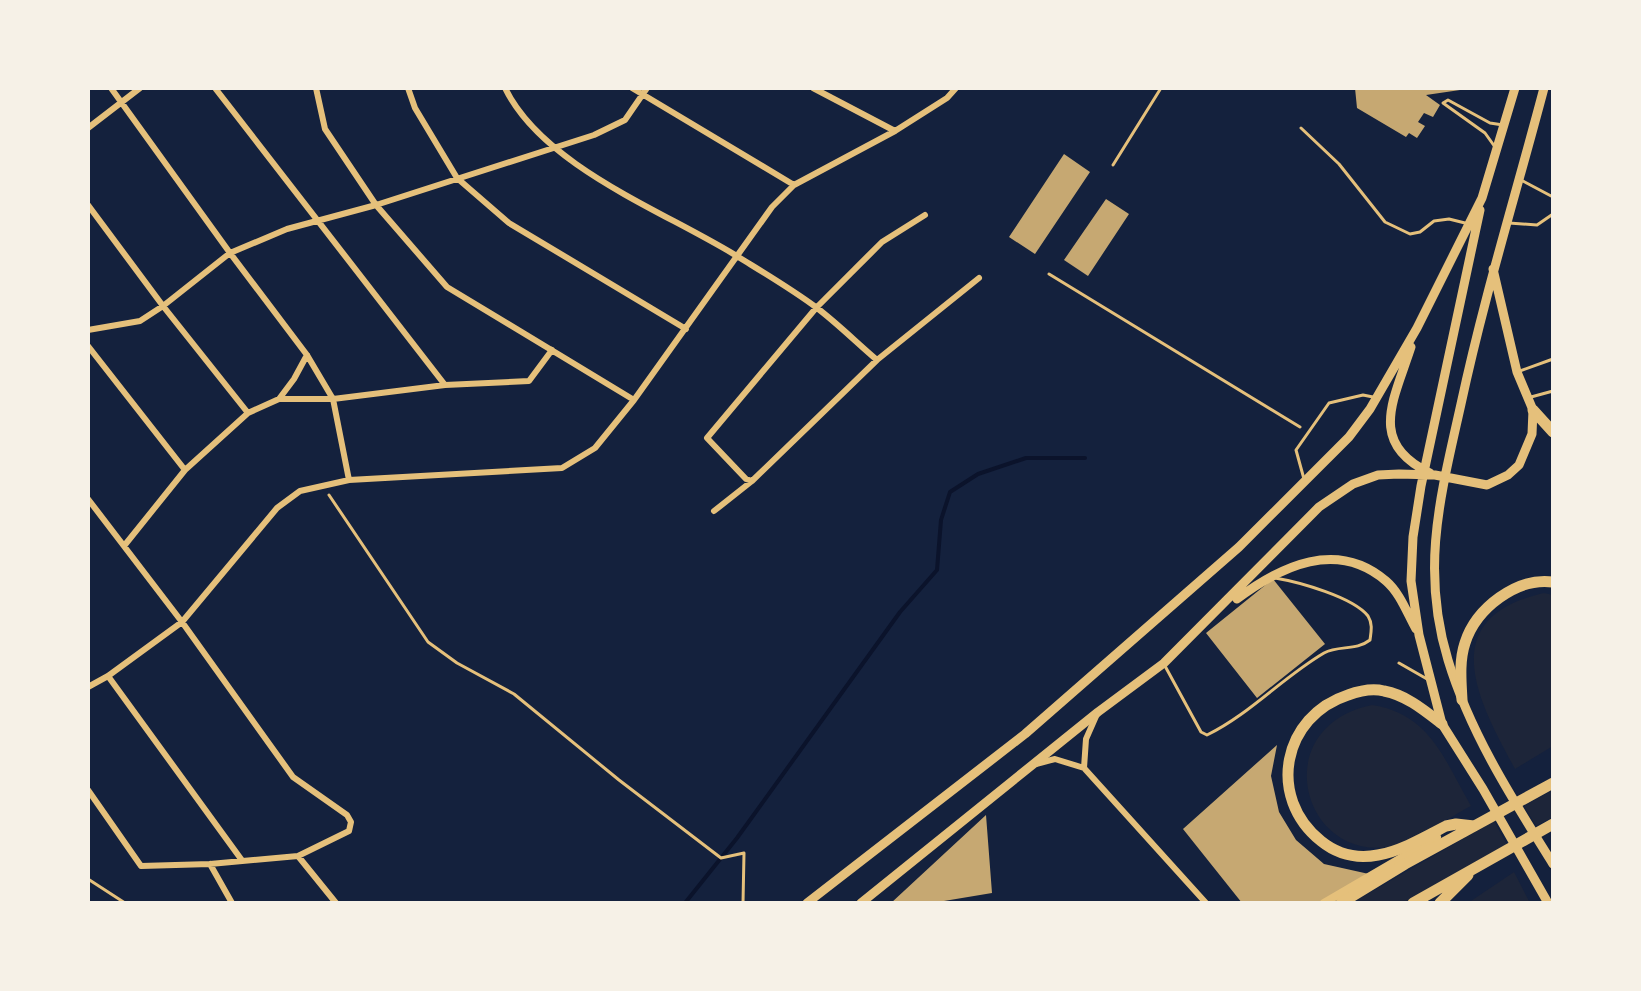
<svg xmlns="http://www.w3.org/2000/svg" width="1641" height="991" font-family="'Asap Condensed',sans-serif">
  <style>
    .green { fill: #1d2539 }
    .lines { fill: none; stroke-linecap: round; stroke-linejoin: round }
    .stream { stroke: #0b132b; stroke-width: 4 }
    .building { fill: #c6a872 }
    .path { stroke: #e5c07b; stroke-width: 3 }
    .service { stroke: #e5c07b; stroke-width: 3 }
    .minor { stroke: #e5c07b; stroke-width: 6 }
    .tertiary { stroke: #e5c07b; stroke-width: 8 }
    .secondary { stroke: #e5c07b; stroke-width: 9 }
    .trunk { stroke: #e5c07b; stroke-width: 11 }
  </style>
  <rect width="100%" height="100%" fill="#14213d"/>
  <path class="green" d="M1544,593L1553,595V746L1515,769C1478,701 1433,618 1544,593Z
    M1372,705C1430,714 1444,759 1471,806C1451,816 1414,842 1394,846C1302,865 1265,727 1372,705Z
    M1553,790V817L1536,826L1524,806Z
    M1494,821L1507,845L1411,903H1352Z
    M1514,872L1530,903H1468Z"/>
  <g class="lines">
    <path class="stream" d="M685,903L737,838L900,612L937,570L941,520L950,492L978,474L1026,458H1085"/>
  </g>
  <path class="building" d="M1355,88H1460V90L1426,95L1440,105L1433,117L1424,113L1418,122L1425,126L1417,138L1409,133L1406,137L1357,108Z
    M1064,154L1090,172L1035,254L1009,237Z
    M1106,199L1129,214L1088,276L1064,260Z
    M1273,579L1325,644L1257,698L1206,633Z
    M1277,745L1271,776L1279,812L1296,840L1324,864L1369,874L1321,903H1242L1183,829Z
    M986,815L992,893L932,903H891Z"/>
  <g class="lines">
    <path class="path" d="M1049,274L1300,427
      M329,495L428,642L457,663L514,694L619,780L721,858L744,853L743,903"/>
    <path class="service" d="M1301,128L1339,164L1385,222L1410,234L1420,232L1434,221L1449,219L1465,223
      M1495,147L1485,133L1443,103L1448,100L1490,123L1503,125
      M1113,165L1161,88
      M1521,180L1553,197
      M1509,223L1537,225L1553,214
      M1517,372L1553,359
      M1531,397L1553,391
      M1304,479L1296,450L1329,403L1363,395L1373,397
      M1399,663L1427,679
      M1165,666L1201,732L1207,735C1250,714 1283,677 1324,653C1339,645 1356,651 1370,640C1371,632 1373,624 1368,616C1353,597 1299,582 1275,578
      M88,879L125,903"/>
    <path class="minor" d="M111,88L230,253L307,355L333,399L349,480
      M215,88L445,385
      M316,88L325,129L376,205L447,287L634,400
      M408,88L415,108L457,178L509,223L686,329
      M505,88C544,168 667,212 740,258C766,274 793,290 817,308C838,324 857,343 877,360
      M632,88L794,185
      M813,88L895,131
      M88,128L140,88
      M88,205L163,306L248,413
      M88,330L140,321L163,306L230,253L287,229L376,205L594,135L625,120L647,88
      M88,346L185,470
      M279,399L294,379L307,355
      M752,481L746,479L707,438L816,308L882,242L925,215
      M88,499L182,622L293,777L347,815L351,822L349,831L298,856L210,864L141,866L88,790
      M714,511L752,481L877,360L979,278
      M124,546L185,470L248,413L279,399H333L445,385L529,381L552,350
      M108,676L241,859
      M88,687L108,676L182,622L277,508L300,491L349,480L562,468L595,448L634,400L772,207L794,185L895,131L947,98L956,88
      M1036,764L1055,759L1084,768L1206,903
      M1084,768L1086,739L1097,714
      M298,856L336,903
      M210,864L232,903"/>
    <path class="tertiary" d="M1324,903L1437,837"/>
    <path class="secondary" d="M1544,88C1516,194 1484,297 1461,404C1441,494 1420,568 1448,660C1470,733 1513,800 1553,864
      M1480,210L1421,486L1413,537L1411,581L1419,635L1442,724L1483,789L1548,903
      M1411,347C1394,400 1367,443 1430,473
      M1237,599C1281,566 1337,539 1386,581C1400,593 1407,613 1416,629
      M807,903L1025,734L1239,547L1349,437L1370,409L1417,328L1482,198L1515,88
      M861,903L1098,712L1164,663L1319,507L1353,484L1378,475L1399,474L1435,475L1487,485L1508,475L1519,465L1532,434L1533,410L1517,372L1493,269"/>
    <path class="trunk" d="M1533,410L1553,432
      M1462,700C1461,681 1459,661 1465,643C1476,608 1517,577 1553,582
      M1442,724C1424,710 1406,695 1384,691C1372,688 1359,691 1348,695C1283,716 1266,797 1321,841C1337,854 1357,859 1378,855C1401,851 1425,837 1446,826L1456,824L1474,826
      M1341,903L1405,864L1553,783
      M1413,903L1553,824
      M1440,903L1468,875"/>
  </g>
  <rect width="1641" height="991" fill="none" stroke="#f6f1e7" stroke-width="180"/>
</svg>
